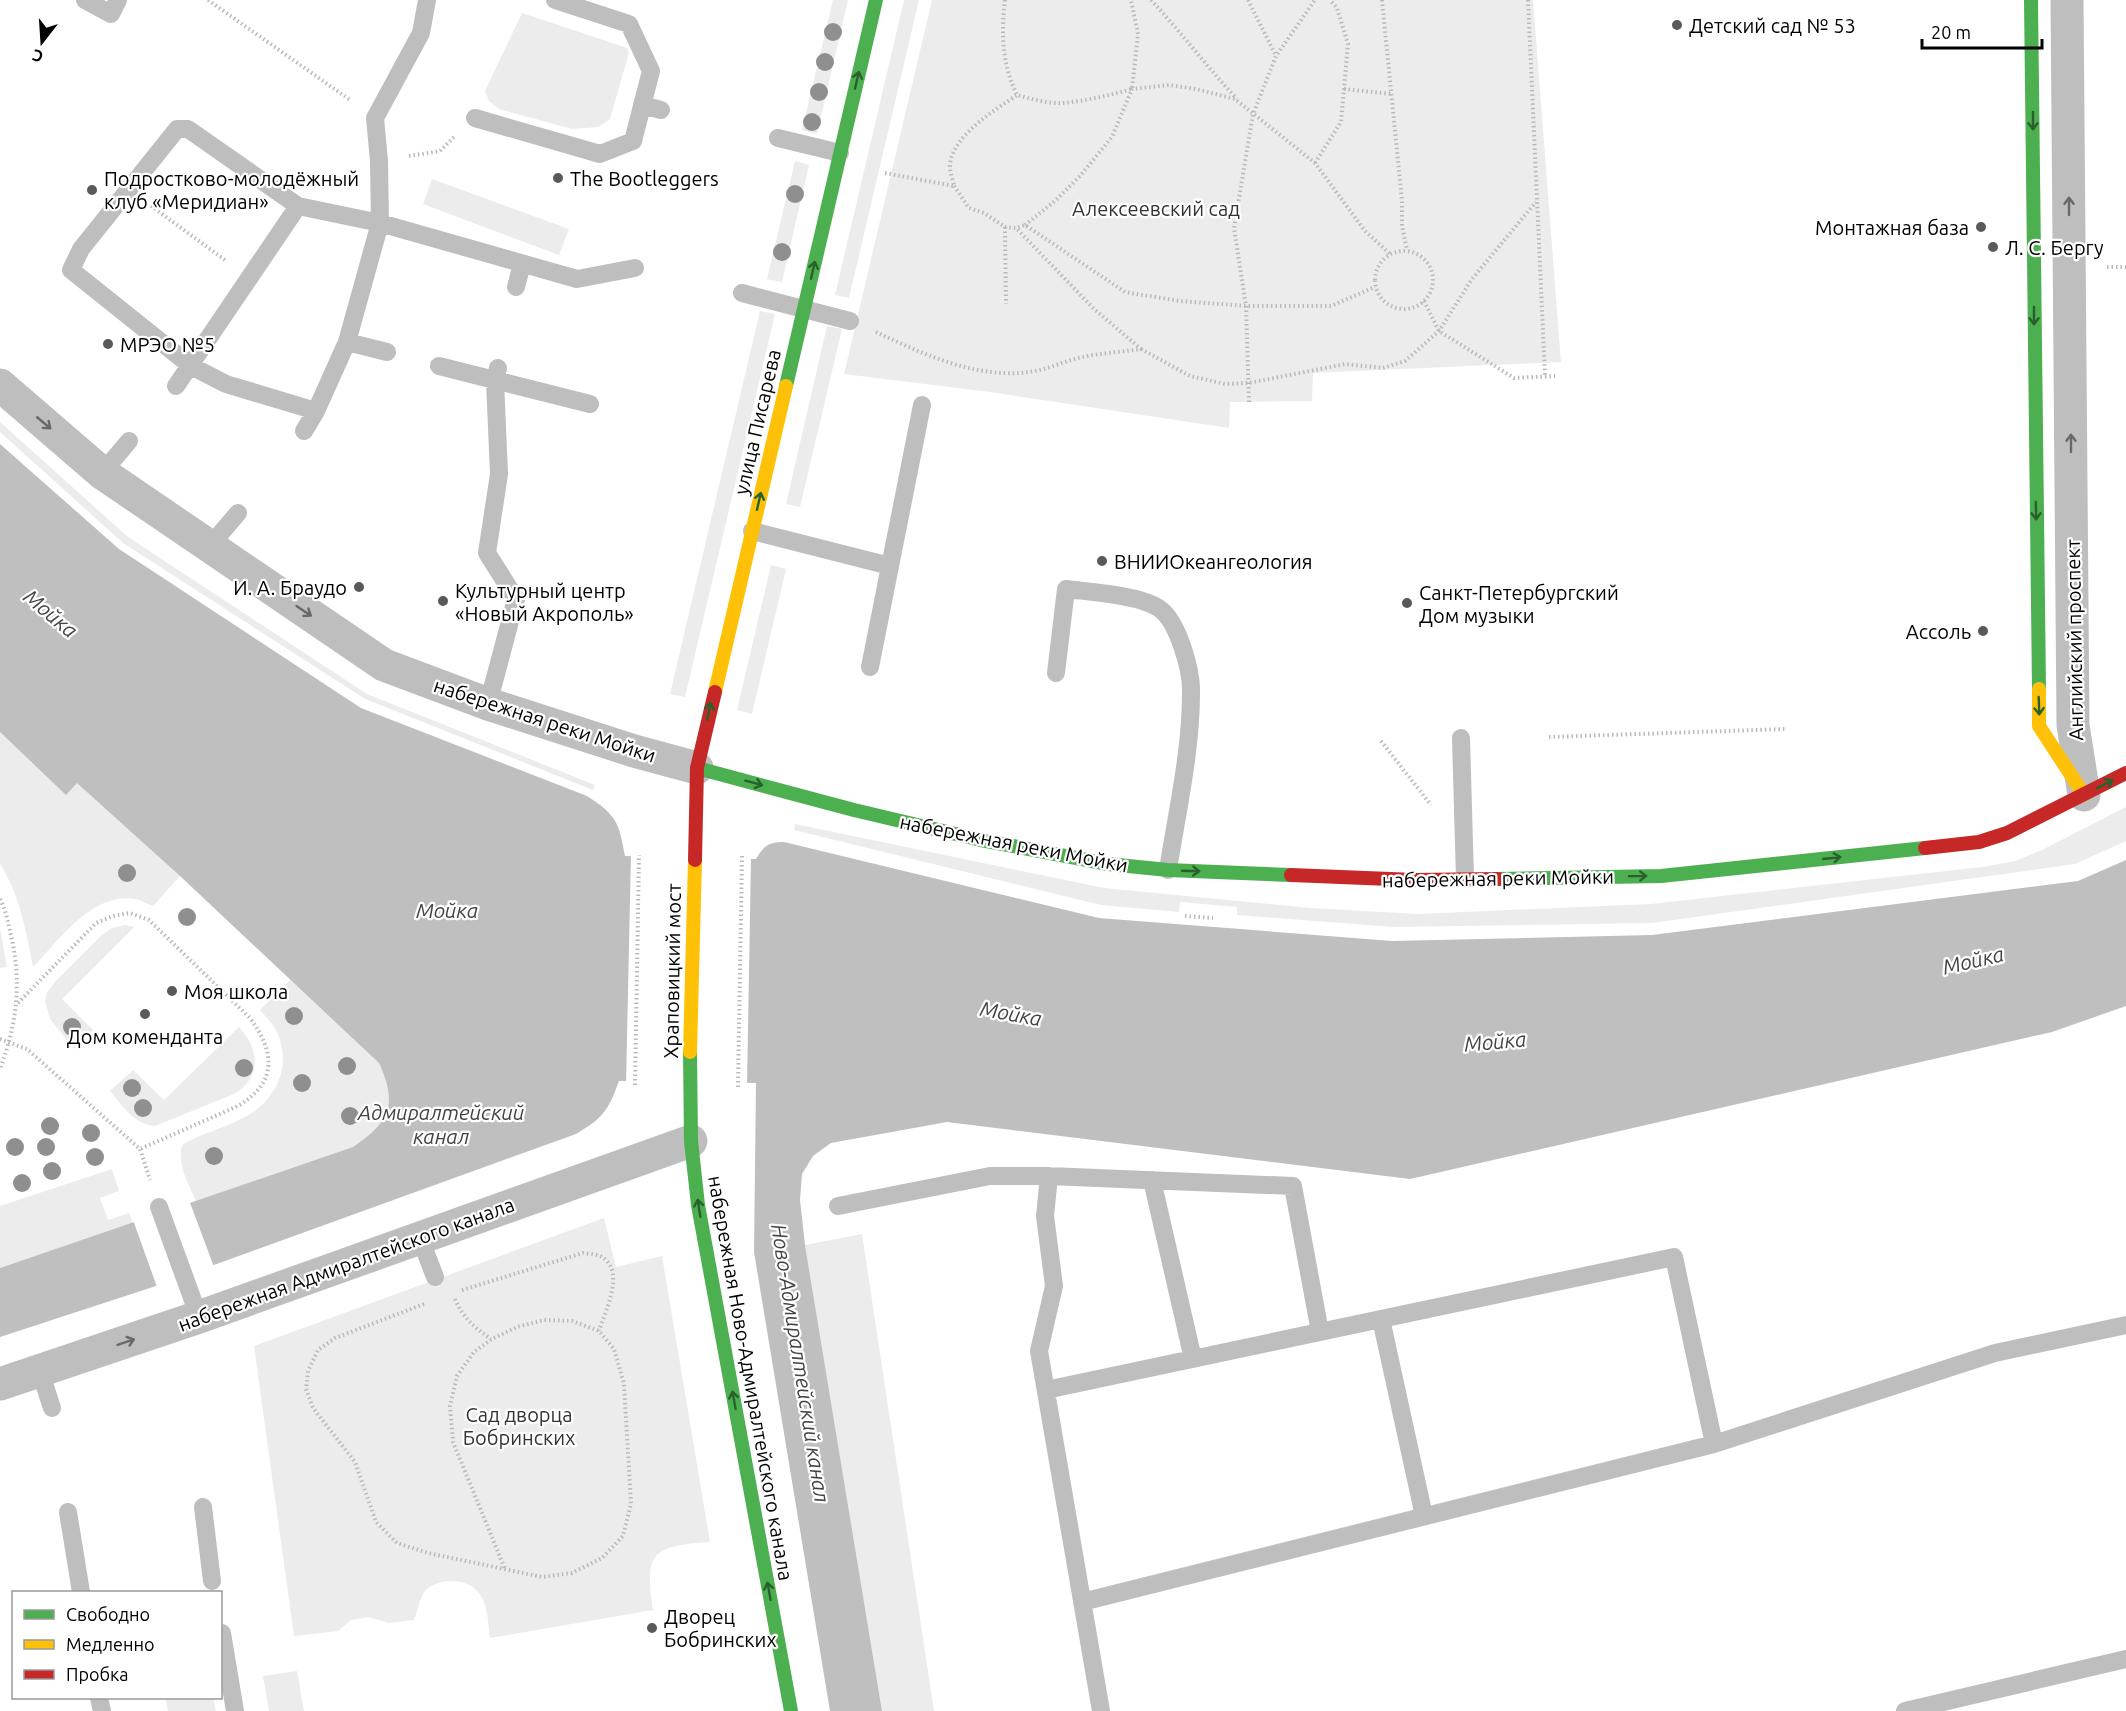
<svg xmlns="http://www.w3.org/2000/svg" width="2126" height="1711" font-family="Ubuntu,sans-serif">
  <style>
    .green { fill: #ececec }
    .water { fill: #bfbfbf }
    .pier { fill: #fff }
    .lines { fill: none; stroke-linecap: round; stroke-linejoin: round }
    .path { stroke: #b9b9b9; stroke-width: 4; stroke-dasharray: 1.5 3; stroke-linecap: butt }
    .lane { stroke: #bebebe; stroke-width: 18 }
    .street { stroke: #bebebe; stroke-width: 33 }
    .fast { stroke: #4caf50; stroke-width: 14 }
    .slow { stroke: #ffc107; stroke-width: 14 }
    .jam { stroke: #c62828; stroke-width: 14 }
    .tree { fill: #8f8f8f }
    .oneway { stroke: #2a602c }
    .oneway2 { stroke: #686868 }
    .poi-dot { fill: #595959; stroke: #fff; stroke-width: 2 }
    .labels { text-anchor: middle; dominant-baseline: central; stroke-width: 4.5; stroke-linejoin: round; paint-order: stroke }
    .poi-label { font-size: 20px; fill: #000; stroke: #fff; text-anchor: start }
    .park-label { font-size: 20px; fill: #333; stroke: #fff }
    .street-label { font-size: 20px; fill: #000; stroke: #fff }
    .water-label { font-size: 21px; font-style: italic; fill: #444; stroke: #fff }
  </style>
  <rect width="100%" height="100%" fill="#fff"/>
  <path class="green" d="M833,0H848L817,134L802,130Z
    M904,0H919L849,298L835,295Z
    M932,0H1533L1561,362L1313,373L1312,401L1230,402L1229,428L990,392L844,374Z
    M522,13L627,48L629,53L610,119L599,127L572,129L499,109L489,101L485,91Z
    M795,161L809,165L782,282L767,279Z
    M432,179L569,229L559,255L423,204Z
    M760,311L775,314L685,697L670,694Z
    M827,326L842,329L800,507L786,504Z
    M0,422L128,537L367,694L595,785L593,790L365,699L123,543L0,432Z
    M771,565L786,569L752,714L737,710Z
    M0,732L66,794L77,782L180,876L153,906C147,904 141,900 135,899C93,891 59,940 33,967C26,931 20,895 0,864Z
    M2126,807V841L2075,864L1652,923L1393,927L1237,915V907L1180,902L1179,912L1101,905L794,830L795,824L1104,888L1310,908L1418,914L1651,904L1982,867L2015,861L2042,850Z
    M125,925L134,927L62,999L93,1030L74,1049L50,1019L45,1001L47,993L54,983L103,934L112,928Z
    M0,930L1,934L7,967L0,968Z
    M291,979L379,1063L388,1082L390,1103L383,1121L371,1135L353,1147L196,1201C188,1182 177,1166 182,1145C202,1133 225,1128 245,1117C277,1100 292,1065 277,1032C273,1024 265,1016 260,1010Z
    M239,1027C260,1050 262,1077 234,1094L155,1126C133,1124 123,1106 110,1091L133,1070L164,1100Z
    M112,1169L119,1191L100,1198L108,1220L129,1213L133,1223L0,1268V1206Z
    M604,1218L616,1267L662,1256L710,1542C652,1546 644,1552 653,1610L490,1638C488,1623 488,1603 478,1592C467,1577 433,1577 423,1594C419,1602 417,1612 414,1620L389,1623L369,1617L351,1620L338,1631L294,1636L254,1346Z
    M862,1234L934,1711H882L805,1245Z
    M297,1671L304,1711H269L263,1676Z
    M165,1698H213L216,1711H168Z"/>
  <path class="water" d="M0,444L119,549L361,708L587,796C617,815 619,823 625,856L756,859C763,846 769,842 784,842L1099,918L1392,941L1652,935L2078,881L2126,860V1006L2052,1032L1410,1179L947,1122L831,1143L813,1156L802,1174L800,1200L805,1245L882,1711H830L754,1252L756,1083L619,1081C608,1111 603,1118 576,1134L153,1287L0,1337V1268L353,1147C390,1122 398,1104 379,1063L180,876L77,783L66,795L0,732Z"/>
  <path class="pier" d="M631,854L751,857L747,1086L626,1084Z
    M189,1200L214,1267L157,1287L133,1220Z"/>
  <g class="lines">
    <path class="path" d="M208,0L350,100
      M1005,0C1001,32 1002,65 1017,95C1032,99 1048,104 1063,103C1085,101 1111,95 1132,89L1138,34L1131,0
      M1151,0C1181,32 1207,67 1237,99
      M1248,0L1276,56
      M1382,0L1402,201V226L1407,250
      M1528,0L1545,376
      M1344,89L1391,94
      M409,156L440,151L455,136
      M1315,163L1341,122L1344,89L1348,44L1337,8L1330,0
      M885,173L954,186C953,180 950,173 950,167C950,137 995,110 1017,95
      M954,186L969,208L984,213L1005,227L1016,228L1025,225L1125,292L1180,301L1246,306H1331L1375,287
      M151,206L225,260
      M1025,225L1055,201L1080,176L1112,137L1132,89L1169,85L1196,89L1235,99L1315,163L1365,231L1390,254
      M1005,227L1006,304
      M1375 280a29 29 0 1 1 58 0a29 29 0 1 1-58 0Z
      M2107,267H2126
      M1424,301L1439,331L1514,378L1555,376
      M876,332C923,354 976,379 1029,372C1047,370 1064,361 1082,357C1101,353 1122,352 1141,349L1094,309L1016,228
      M1141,349L1190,376L1225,384L1249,383L1345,364L1383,368L1405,361L1439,331L1472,279L1536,202
      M1249,402L1246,306L1234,228L1253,114L1276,56L1315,0
      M1549,737L1785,729
      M1381,741L1431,805
      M0,899C6,910 8,923 11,935C22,984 17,1023 0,1069
      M1185,916L1213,918
      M18,1003L96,923L113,916L130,913L149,920L250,1018C275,1052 278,1082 238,1106L140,1149
      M0,1039L27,1049L140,1149L150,1180
      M635,1085L639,855
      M738,1087L742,856
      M462,1290L583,1253C589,1254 597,1254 602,1257C626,1272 605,1311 599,1331
      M455,1299C463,1318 475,1328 491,1339
      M424,1304L335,1338L318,1350L308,1371L306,1389L313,1408L355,1462L376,1522L397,1543L428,1553L542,1577L572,1573L602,1558L623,1536L631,1504L624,1384L614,1349L599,1331L572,1321L544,1320L517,1327L492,1339L474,1352L457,1376L450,1406L453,1442L505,1569"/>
    <path class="lane" d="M85,0L111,14L118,0
      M427,0L421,33L375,118L379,161L380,223L577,279L635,268
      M642,105L661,110
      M475,118L600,154L633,141L651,71L629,24L555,0
      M778,138L840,153
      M516,287L522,264
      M742,293L850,321
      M347,342L387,352
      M439,366L590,404
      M176,386L298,206
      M304,431L316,411L347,342L380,223L298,206L188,129H177L81,249L71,270L191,366L226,384L316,411
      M102,473L129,441
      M752,531L890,566
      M209,547L238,513
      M870,667L922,405
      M1056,673L1066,589C1089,592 1142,595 1160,609C1178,622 1192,671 1191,693C1191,752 1177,812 1168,870
      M488,704L516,599L487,553L499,474L495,381L498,368
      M1461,738L1465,879
      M1049,1176L1045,1216L1054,1286L1039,1351L1101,1711
      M1152,1180L1193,1359
      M838,1206L990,1176H1049L1293,1186L1320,1332
      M159,1207L199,1317
      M420,1238L435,1277
      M1381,1319L1424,1516
      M40,1371L52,1408
      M1046,1390L1674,1257L1714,1444
      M203,1507L212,1581
      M68,1512L81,1592
      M1082,1602L1714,1444L1995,1353L2126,1325
      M222,1633L235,1711
      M99,1698L102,1711
      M1905,1711L2126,1659"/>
    <path class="street" d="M2067,0L2073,725L2084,795
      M0,385L102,473L384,665L488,704L634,751L697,768
      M0,1384L199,1317L691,1141"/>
    <path class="fast" d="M2031,0L2039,689
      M786,386L876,0
      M697,768L854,810L981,840L1108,864L1168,870L1291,875
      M1498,879L1661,876L1925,848
      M690,1052L691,1141L698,1205L791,1711"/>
    <path class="slow" d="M2039,689V726L2084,795
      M715,692L786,386
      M690,1052L695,860"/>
    <path class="jam" d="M1925,848L1979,842L2007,833L2126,773
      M695,860L697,768L715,692
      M1291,875L1415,880L1498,879"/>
  </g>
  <g class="tree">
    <circle cx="833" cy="32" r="9"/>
    <circle cx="825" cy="62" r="9"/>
    <circle cx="819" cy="92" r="9"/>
    <circle cx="812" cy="122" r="9"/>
    <circle cx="795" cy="194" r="9"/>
    <circle cx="782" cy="252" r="9"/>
    <circle cx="127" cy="873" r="9"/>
    <circle cx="187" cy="917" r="9"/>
    <circle cx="294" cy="1016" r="9"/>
    <circle cx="72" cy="1027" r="9"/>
    <circle cx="347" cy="1066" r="9"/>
    <circle cx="244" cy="1068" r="9"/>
    <circle cx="302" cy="1083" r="9"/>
    <circle cx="132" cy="1088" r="9"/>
    <circle cx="143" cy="1108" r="9"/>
    <circle cx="350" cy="1116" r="9"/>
    <circle cx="50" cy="1126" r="9"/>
    <circle cx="91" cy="1133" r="9"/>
    <circle cx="15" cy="1147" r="9"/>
    <circle cx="46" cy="1147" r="9"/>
    <circle cx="214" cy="1156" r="9"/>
    <circle cx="95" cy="1157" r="9"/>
    <circle cx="52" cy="1171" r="9"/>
    <circle cx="22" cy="1183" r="9"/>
  </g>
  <defs><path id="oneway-shaft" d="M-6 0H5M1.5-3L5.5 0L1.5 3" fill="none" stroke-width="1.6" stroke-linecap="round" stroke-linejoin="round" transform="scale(1.5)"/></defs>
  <g class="oneway">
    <use href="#oneway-shaft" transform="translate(857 80) rotate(-77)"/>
    <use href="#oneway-shaft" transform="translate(2033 121) rotate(90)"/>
    <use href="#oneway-shaft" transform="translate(813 270) rotate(-77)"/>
    <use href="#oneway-shaft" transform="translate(2034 316) rotate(90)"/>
    <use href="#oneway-shaft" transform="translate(759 501) rotate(-77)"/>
    <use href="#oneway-shaft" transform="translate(2036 511) rotate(89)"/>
    <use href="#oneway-shaft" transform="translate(2039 706) rotate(88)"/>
    <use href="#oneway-shaft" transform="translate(709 711) rotate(-78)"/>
    <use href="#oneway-shaft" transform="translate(754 783) rotate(15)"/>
    <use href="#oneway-shaft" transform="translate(2105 784) rotate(-27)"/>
    <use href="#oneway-shaft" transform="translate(1832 858) rotate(-6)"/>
    <use href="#oneway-shaft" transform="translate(1191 871) rotate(2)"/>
    <use href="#oneway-shaft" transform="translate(1638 876) rotate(-1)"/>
    <use href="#oneway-shaft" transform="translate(699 1208) rotate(-99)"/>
    <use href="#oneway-shaft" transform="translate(734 1400) rotate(-100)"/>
    <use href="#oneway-shaft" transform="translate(769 1591) rotate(-100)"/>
  </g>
  <g class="oneway2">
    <use href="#oneway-shaft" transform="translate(2069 206) rotate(-90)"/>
    <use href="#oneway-shaft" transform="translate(44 423) rotate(40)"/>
    <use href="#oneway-shaft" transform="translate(2071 443) rotate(-90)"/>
    <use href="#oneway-shaft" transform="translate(304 611) rotate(34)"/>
    <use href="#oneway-shaft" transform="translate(126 1342) rotate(-19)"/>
  </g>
  <g class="poi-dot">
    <circle cx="1677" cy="25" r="6"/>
    <circle cx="558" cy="178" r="6"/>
    <circle cx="92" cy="190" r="6"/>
    <circle cx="1981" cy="227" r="6"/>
    <circle cx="1993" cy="247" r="6"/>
    <circle cx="108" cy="344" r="6"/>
    <circle cx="1102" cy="561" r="6"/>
    <circle cx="359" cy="587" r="6"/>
    <circle cx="443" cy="601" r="6"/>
    <circle cx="1407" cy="603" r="6"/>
    <circle cx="1983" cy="631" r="6"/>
    <circle cx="172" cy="991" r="6"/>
    <circle cx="145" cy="1014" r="6"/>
    <circle cx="652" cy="1628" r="6"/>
  </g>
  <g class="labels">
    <g class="poi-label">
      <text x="1689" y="25">Детский сад № 53</text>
      <text x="104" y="178">Подростково-молодёжный<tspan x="104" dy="23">клуб «Меридиан»</tspan></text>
      <text x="570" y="178">The Bootleggers</text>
      <text x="1969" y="227" text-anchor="end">Монтажная база</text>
      <text x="2005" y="247">Л. С. Бергу</text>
      <text x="120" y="344">МРЭО №5</text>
      <text x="1114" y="561">ВНИИОкеангеология</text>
      <text x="347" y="587" text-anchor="end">И. А. Браудо</text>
      <text x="455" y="590">Культурный центр<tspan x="455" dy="23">«Новый Акрополь»</tspan></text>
      <text x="1419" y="592">Санкт-Петербургский<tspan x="1419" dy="23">Дом музыки</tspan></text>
      <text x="1971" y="631" text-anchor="end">Ассоль</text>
      <text x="184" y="991">Моя школа</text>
      <text x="145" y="1036" text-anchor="middle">Дом коменданта</text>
      <text x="664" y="1616">Дворец<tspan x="664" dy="23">Бобринских</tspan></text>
    </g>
    <g class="park-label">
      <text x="1156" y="208">Алексеевский сад</text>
      <text x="519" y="1414">Сад дворца<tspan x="519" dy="23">Бобринских</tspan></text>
    </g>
    <g class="street-label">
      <text transform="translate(757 422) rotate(-77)">улица Писарева</text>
      <text transform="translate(2074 640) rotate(-91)">Английский проспект</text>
      <text transform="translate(545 720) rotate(18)">набережная реки Мойки</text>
      <text transform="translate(1014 843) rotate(11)">набережная реки Мойки</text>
      <text transform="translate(1498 878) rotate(-1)">набережная реки Мойки</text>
      <text transform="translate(672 971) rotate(-89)">Храповицкий мост</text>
      <text transform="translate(346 1264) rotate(-20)">набережная Адмиралтейского канала</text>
      <text transform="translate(751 1378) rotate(80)">набережная Ново-Адмиралтейского канала</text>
    </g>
    <g class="water-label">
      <text transform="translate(51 613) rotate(40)">Мойка</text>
      <text x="447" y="910">Мойка</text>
      <text transform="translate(1973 960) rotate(-13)">Мойка</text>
      <text transform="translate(1011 1013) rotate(10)">Мойка</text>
      <text transform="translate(1495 1041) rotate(-5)">Мойка</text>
      <text x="441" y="1112">Адмиралтейский<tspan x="441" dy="24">канал</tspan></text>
      <text transform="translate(801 1363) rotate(81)">Ново-Адмиралтейский канал</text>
    </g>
  </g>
  <rect x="12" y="1591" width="210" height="108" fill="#ffffff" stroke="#999999" stroke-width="1.5"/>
  <rect x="24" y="1610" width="30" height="9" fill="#4caf50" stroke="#999999" stroke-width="1.5"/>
  <text x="66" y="1621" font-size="18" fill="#000000">Свободно</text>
  <rect x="24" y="1640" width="30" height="9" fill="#ffc107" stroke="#999999" stroke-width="1.5"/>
  <text x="66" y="1651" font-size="18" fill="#000000">Медленно</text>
  <rect x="24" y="1670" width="30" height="9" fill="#c62828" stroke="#999999" stroke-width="1.5"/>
  <text x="66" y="1681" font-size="18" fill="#000000">Пробка</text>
  <g transform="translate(42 42) rotate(197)" stroke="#ffffff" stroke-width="4.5" paint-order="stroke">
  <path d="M0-4.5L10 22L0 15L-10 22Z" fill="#000000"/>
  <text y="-9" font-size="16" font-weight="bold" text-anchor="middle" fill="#000000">С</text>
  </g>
  <path d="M1922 39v9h120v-9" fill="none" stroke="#000000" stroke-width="3"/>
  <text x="1931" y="39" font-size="18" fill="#000000" stroke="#ffffff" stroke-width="4.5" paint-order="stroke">20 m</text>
</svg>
